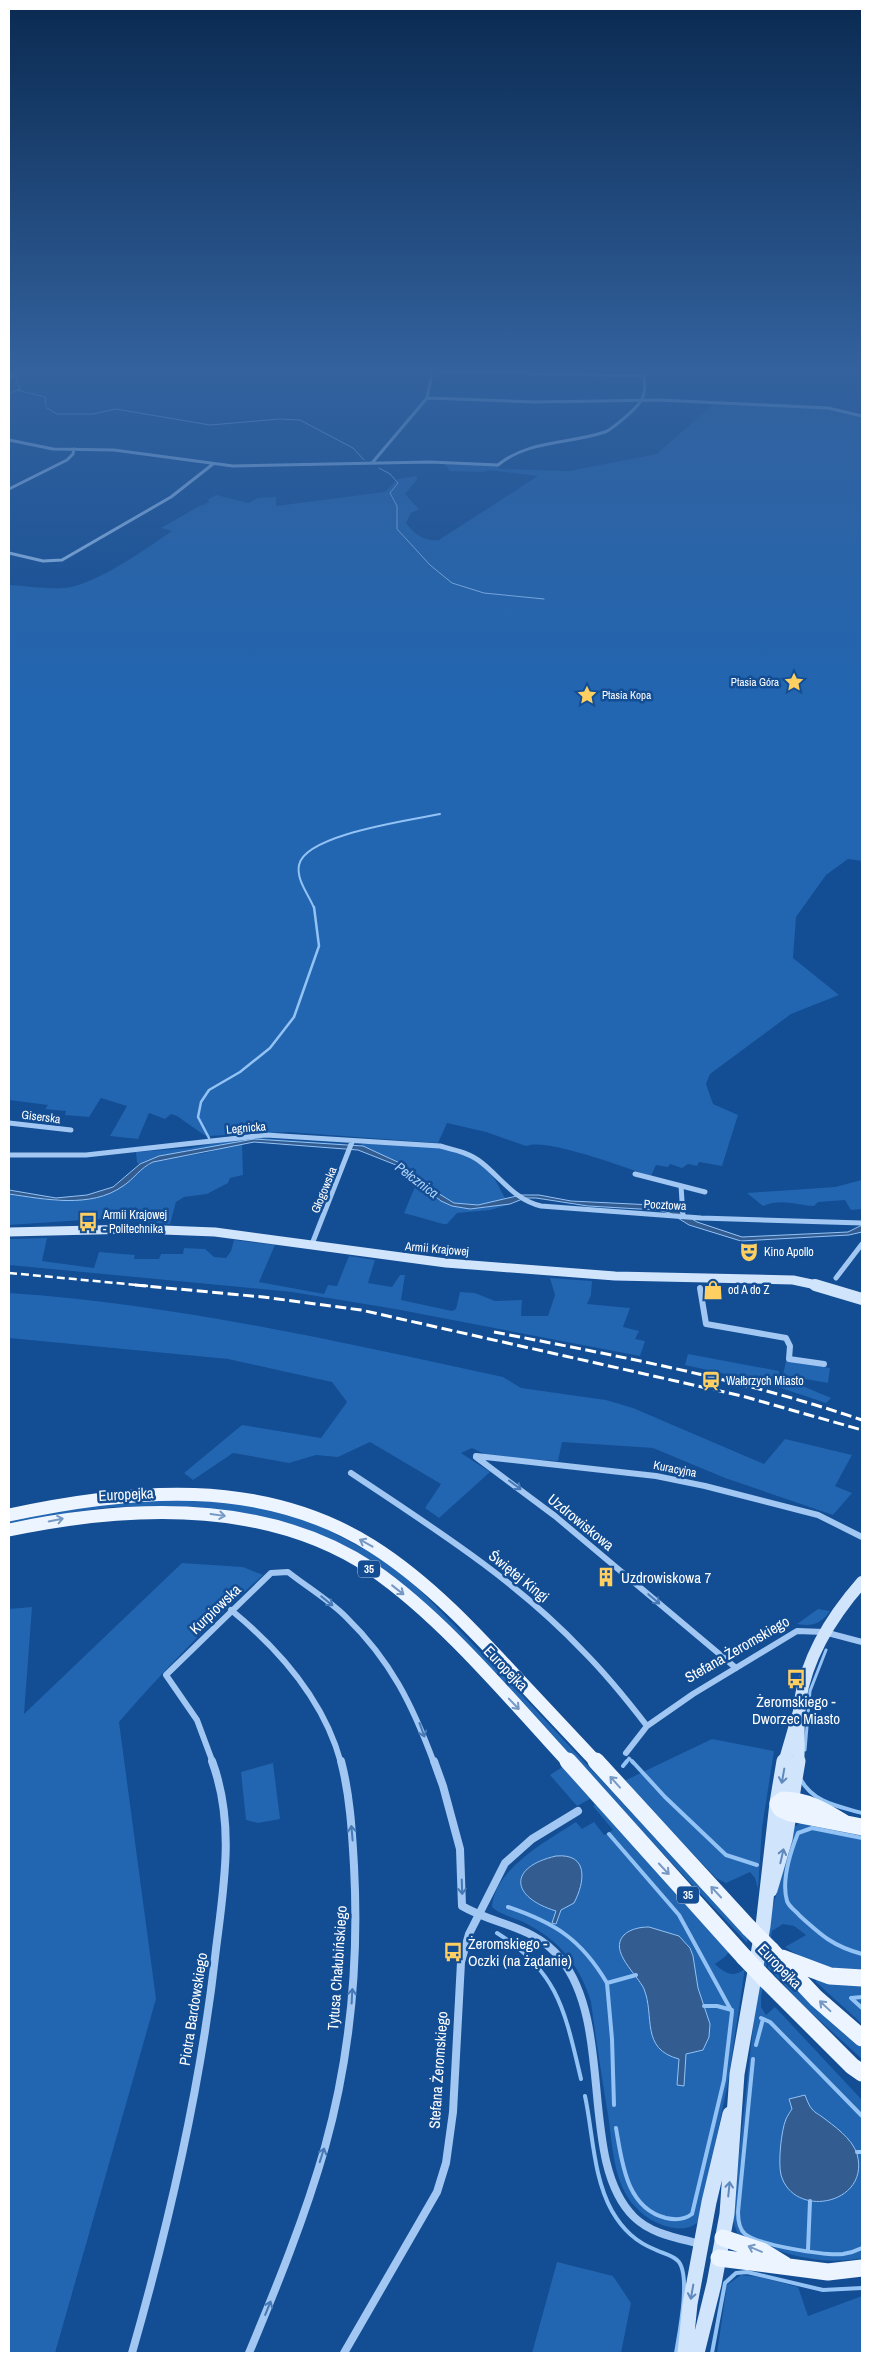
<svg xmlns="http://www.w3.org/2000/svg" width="871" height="2362" font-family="'Archivo Narrow',sans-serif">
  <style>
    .green { fill: #2265b0 }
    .water { fill: #335d90; stroke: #93c2f5 }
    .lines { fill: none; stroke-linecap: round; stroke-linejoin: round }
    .stream-far4 { stroke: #93c2f5; stroke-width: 1 }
    .stream-far3 { stroke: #93c2f5; stroke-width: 2 }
    .stream-far2 { stroke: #93c2f5; stroke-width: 2.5 }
    .stream-far1 { stroke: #93c2f5; stroke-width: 3 }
    .stream { stroke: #93c2f5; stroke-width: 4 }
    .street-far3 { stroke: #a1c7f2; stroke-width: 3 }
    .street-far2 { stroke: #a1c7f2; stroke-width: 5 }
    .street-far1 { stroke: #a1c7f2; stroke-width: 6 }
    .street { stroke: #a1c7f2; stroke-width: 8 }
    .secondary-far3 { stroke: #d0e4fc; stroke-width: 6 }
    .secondary-far2 { stroke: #d0e4fc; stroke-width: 9 }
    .secondary-far1 { stroke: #d0e4fc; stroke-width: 12 }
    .secondary { stroke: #d0e4fc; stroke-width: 15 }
    .primary-far1 { stroke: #ecf4ff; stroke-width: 13 }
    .primary { stroke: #ecf4ff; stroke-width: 17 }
    .rail-far1 { stroke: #fff; stroke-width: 2.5; stroke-dasharray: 8 4; stroke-linecap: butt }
    .rail { stroke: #fff; stroke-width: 3; stroke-dasharray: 11 4.5; stroke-linecap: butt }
    .primary-bridge { stroke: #ecf4ff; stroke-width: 17 }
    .oneway { stroke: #4578b4 }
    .oneway2 { stroke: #7598c4 }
    .oneway3 { stroke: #5f89bd }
    .labels { text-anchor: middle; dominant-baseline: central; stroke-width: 5; stroke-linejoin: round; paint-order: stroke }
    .far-poi-label { font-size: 11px; fill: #fff; stroke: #134d93; text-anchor: end }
    .shield { fill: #134d93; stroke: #b8cadf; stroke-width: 1 }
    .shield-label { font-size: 11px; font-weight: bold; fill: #fff }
    .street-label { font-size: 12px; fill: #fff; stroke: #134d93 }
    .poi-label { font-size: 12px; fill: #fff; stroke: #134d93; text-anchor: start }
    .water-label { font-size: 14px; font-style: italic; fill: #add1f9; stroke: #134d93 }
    .near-street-label { font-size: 15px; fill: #fff; stroke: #134d93 }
    .near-poi-label { font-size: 15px; fill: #fff; stroke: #134d93; text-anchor: start }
  </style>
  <rect width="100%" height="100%" fill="#134d93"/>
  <path class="green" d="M714,403L827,409L862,416V861L848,859L826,875L796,917L793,958L839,995L791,1014L710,1074L706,1084L713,1104L738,1115L722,1166L699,1162L697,1166L688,1164L682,1168L670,1164L668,1167L656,1165L651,1176C626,1168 545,1137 526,1146L486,1132L447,1123L438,1143L288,1132L209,1136L204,1135L177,1116L171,1114L165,1119L149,1113L138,1139L110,1136L127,1106L101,1098L89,1117L65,1115L66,1111L45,1109L48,1105L9,1100V585C26,586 45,589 63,588C93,587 147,548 172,531L161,528L201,505H204L210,501L207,500L216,495L249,503L258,498L276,497V506L385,492L398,479L417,476V479L405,494L419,509L411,513L406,523C414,534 425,542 439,540L538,476L490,470L484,472L450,471L444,463L499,466L498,469L569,471L657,454Z
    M248,1137L347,1144L319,1145L254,1139L159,1156L140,1164L137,1163L136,1152L190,1148Z
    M242,1143L243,1175L230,1178L228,1183L207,1194L184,1197L176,1202L170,1224L98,1219L9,1225V1194L57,1201L103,1195L153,1162L205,1153Z
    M363,1144C405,1145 459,1139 490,1173C497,1180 500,1191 506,1199L478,1205L454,1203L428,1187L402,1164L359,1146Z
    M862,1180V1209L851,1210L845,1200L818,1202L814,1206C795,1205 782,1198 763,1206L747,1193L835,1187Z
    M417,1182C434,1199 457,1211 481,1208C491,1207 504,1203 512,1204L490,1210L457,1213L447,1224H443L404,1213Z
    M47,1238L42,1261L94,1268L99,1252L135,1255L134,1259H159L161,1254H183L184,1248L205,1249L214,1257L226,1258L231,1251L234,1240L275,1245L259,1282L324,1294L328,1285L337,1286L349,1256L375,1260L368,1283L392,1287L400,1275H405L401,1300L452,1311L456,1309L460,1292L475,1293L495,1301L522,1300L521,1316H548L555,1295L550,1278L592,1281L591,1295L587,1304L630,1308L623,1327L639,1331L635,1339L645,1341L640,1356L395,1309L292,1292L9,1265V1239Z
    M9,1293C176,1304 340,1342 503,1377L521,1388L606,1400L633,1408L764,1464L785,1439L852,1455L835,1486L852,1493L833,1515L725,1478L653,1448L562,1442L558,1461L491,1457L472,1448L461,1453L490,1472L439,1518L425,1508L441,1484L370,1442L338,1457L316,1455L289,1463L233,1453L193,1480L184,1473L242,1425L321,1438L347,1402L332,1382L228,1359L9,1338Z
    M688,1354L779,1371V1379L793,1382L831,1398L826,1403L769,1384L685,1365Z
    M786,1361L830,1368L828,1383L783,1375Z
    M185,1496L276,1510L320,1526L372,1553L411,1581L503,1675L748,1937L747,1943L498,1678L382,1569L207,1508L162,1506L113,1507L73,1512L9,1525V1518L54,1509Z
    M182,1563L243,1567L263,1575C212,1621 164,1670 119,1722L156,1999L55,2353H9V1609L32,1607L24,1714Z
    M818,1609L830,1611C821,1624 812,1627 797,1624Z
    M712,1739L774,1751L762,1828L758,1889L755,1878L750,1872L726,1883L716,1878L624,1781Z
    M273,1763L280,1819L258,1823L246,1820L241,1772Z
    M564,1766L730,1950L726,1956L715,1964C724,1973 735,1979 745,1968L728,2082L700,2219C693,2230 680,2229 669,2227C652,2223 636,2211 627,2196C613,2173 612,2142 608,2115C602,2078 596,2040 591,2002C581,1967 559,1940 527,1924C516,1918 500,1915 492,1907C495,1868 547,1841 576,1822L582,1829L594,1822L604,1835L613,1830L593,1806L595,1805L590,1799L577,1806L550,1775Z
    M800,1823L862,1833V1973C834,1972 809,1963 785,1947L806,1935L794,1926L783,1924L772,1931L761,1998V2007L766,2015L775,2007L862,2100V2258C816,2267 779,2252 738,2235L732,2219L754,2019L772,1910L794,1827Z
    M769,1962L862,2048V2059L806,2008L768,1968Z
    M816,1978L862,1984V2024L816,1982Z
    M557,2262L613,2276L631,2303L621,2353H532Z
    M741,2275L760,2277L798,2287L808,2316L862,2296V2353H717L727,2285Z"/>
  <path class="water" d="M254,1139L363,1146L402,1164L428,1187L454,1203L478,1205L521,1195H539L571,1201L653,1205L679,1211L697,1222L742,1237L848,1232L862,1225V1232L849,1235L741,1241L689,1225L670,1213L657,1210L588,1206L536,1198H525L510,1204L470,1209L452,1206L441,1201L396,1165L358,1150L254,1142L153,1162C140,1168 134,1179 123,1186C91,1209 44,1199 9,1194V1190L56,1198L87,1195L113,1187L140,1164L159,1156Z
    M556,1856C589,1853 585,1882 574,1903L561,1910L556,1924L552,1923L556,1911C510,1897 508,1867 556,1856Z
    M649,1927L679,1936L690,1948L693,1956L698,1988L710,2024L709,2037L703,2050L686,2054L684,2086L677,2085L679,2059C640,2049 655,2016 644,1989C638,1975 608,1951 624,1935C630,1929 640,1927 649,1927Z
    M805,2095C807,2100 809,2106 812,2109C814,2112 818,2114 821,2116C834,2126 852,2138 857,2154C871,2204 794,2220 781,2175C778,2163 781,2131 786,2119C788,2115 790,2112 792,2109L789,2099Z"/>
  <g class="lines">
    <path class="stream-far4" d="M17,390L45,397L46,406
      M9,393L20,389L16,377L25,368
      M47,408L57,414H93L116,409L210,425L280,419L300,420L353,448L364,460
      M379,468L390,474L398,483L390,493L397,506V529L430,565L452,583L484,593L544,599"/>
    <path class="stream-far3" d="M314,908C309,895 296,880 299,865C305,834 413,820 440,814"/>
    <path class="stream-far2" d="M209,1138L198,1117L201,1102L209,1090L240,1072L270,1048L294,1017L319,946L314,907"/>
    <path class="stream-far1" d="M805,1750L810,1691L826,1650
      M626,1763L629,1758L633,1763"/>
    <path class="stream" d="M632,1761L665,1797L726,1855L757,1865
      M623,1766L627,1761
      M801,1780C814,1803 838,1806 862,1813
      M609,1834L679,1915L732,2012L724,2080L692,2214C684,2220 675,2220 666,2218C626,2208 622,2162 616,2128
      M862,1838L812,1828L798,1833C790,1853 781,1880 787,1901C789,1907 796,1911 800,1916C822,1936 833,1946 862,1954
      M508,1907C555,1923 581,1939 607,1983L636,1975
      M497,1933C559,1972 565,2012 581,2079
      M607,1983L612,2039L614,2105
      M851,1998L862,2008
      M851,1998L862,1997
      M704,2006H717L732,2010
      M761,2018L770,2022L862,2116
      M756,2045L763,2019
      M753,2059L738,2212C738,2219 739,2229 745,2234C758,2245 826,2256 843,2254C850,2253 856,2251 862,2248
      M585,2096C593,2133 593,2177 612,2211C623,2230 636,2242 656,2250C662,2253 672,2255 677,2260C692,2272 679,2335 676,2353
      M857,2152H862
      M808,2250L810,2201
      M712,2353L725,2283L736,2273L747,2272L823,2290L862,2288"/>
    <path class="street-far3" d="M427,398L535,402L659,400L828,408L862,416
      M9,440L53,449L114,450L233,466L430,462L498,465C528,440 569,444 605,432C611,430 636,409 640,402C646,395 645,384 644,376L436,371L432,373L427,398L372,463
      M9,489L67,460L73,454L74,449
      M9,553L43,561L62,560L171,497L213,464"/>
    <path class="street-far2" d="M9,1123L71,1130
      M9,1155H86L266,1135L440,1146C455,1150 470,1153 482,1163C502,1179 515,1200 541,1206L701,1218L862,1223
      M635,1174L705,1192
      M681,1186L683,1216
      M312,1244L352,1142
      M836,1278L862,1244"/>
    <path class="street-far1" d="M700,1288L706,1324L786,1338L790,1346L789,1359L824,1364
      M476,1456L656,1476L705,1486L818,1515L862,1537
      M476,1457L555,1516L736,1668
      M351,1473C432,1527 516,1580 583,1651C606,1674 627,1700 647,1726
      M231,1610C280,1650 324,1700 341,1763
      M626,1753L647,1726L693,1694L797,1631L824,1632L862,1642
      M213,1763L197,1720L166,1675L271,1573L288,1572C307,1587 329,1600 346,1617C391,1661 412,1704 434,1763"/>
    <path class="street" d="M434,1761L443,1786L460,1849L462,1906C496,1926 534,1925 561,1959C615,2027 578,2162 634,2217C651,2234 678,2238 700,2244
      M132,2353C170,2220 201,2086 216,1949C224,1885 235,1823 212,1761
      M249,2353C277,2286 305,2217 325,2147C350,2057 359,1960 354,1866C352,1831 350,1795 341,1761
      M344,2353L437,2192L446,2163L453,2112L461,1962L469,1934L505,1863L532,1839L578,1811"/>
    <path class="secondary-far3" d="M9,376L19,368"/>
    <path class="secondary-far2" d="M9,1232L137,1229L215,1232L446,1263L615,1276L793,1280L821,1286"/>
    <path class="secondary-far1" d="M815,1285L862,1299
      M784,1763L800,1708
      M798,1763C800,1742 797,1721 800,1701C807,1656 833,1615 862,1582"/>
    <path class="secondary" d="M770,1890L785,1839L798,1761
      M685,2353L690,2304L709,2202L730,2114
      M697,2353L714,2284L727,2214L737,2074L763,1926L777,1803L784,1761"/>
    <path class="primary-far1" d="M9,1515C130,1489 261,1476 372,1546C429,1582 476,1633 522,1683C547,1710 572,1736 597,1763
      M9,1530C128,1505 266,1498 372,1569C443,1618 510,1699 569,1763"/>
    <path class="primary" d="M568,1761L744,1957
      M596,1761L749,1928
      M844,1823C825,1811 806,1800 783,1800L778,1804L781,1809L790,1813L862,1827
      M771,1950L816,1998L862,2038
      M782,1958L830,1976L862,1978
      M766,1980L852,2066L862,2073
      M723,2238L762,2251L785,2265
      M719,2258L828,2272L862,2268"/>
    <path class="rail-far1" d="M9,1273L148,1286"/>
    <path class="rail" d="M135,1285L263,1297L361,1310L742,1396L862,1430
      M494,1332C618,1356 742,1379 862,1420"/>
    <path class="primary-bridge" d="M749,1928L771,1950
      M744,1957L766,1980"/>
  </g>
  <defs><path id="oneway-shaft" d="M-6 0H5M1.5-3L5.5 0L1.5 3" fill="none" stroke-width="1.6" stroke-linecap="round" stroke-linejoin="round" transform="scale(1.25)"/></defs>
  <g class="oneway">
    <use href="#oneway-shaft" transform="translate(515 1485) rotate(37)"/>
    <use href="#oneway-shaft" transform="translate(654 1599) rotate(40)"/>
    <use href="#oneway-shaft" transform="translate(327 1601) rotate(39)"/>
    <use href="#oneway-shaft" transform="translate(422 1730) rotate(70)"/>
    <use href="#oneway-shaft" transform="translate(352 1833) rotate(-95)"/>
    <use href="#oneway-shaft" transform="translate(462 1887) rotate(88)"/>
    <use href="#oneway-shaft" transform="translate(352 1996) rotate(-87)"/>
    <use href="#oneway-shaft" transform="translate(322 2155) rotate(-72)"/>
    <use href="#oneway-shaft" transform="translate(268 2308) rotate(-68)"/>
  </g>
  <g class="oneway2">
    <use href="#oneway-shaft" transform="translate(218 1515) rotate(8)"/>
    <use href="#oneway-shaft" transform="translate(56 1520) rotate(-11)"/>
    <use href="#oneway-shaft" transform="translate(366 1543) rotate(-151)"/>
    <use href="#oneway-shaft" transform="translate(398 1590) rotate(38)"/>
    <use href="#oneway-shaft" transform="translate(514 1704) rotate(46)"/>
    <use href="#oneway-shaft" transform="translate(615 1782) rotate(-132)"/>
    <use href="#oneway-shaft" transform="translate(664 1869) rotate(47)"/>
    <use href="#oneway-shaft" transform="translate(716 1892) rotate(-133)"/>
    <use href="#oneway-shaft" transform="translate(825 2006) rotate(-137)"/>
    <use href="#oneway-shaft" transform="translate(755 2249) rotate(-157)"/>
  </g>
  <g class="oneway3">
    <use href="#oneway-shaft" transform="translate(783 1776) rotate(100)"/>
    <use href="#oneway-shaft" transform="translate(782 1856) rotate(-77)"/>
    <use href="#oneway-shaft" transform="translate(729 2189) rotate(-84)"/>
    <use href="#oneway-shaft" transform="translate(692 2292) rotate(100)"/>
  </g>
  <linearGradient id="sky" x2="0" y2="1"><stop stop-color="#0a2a51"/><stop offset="0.53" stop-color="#33629e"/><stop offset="1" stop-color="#33629e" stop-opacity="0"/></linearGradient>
  <rect width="871" height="699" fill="url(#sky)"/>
  <defs>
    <symbol id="sight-bare" viewBox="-9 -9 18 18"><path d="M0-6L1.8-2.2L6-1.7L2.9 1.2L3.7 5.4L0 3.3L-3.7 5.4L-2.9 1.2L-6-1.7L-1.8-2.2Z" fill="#ffcf62" stroke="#134d93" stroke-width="2.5" paint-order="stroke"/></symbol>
    <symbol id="bus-bare" viewBox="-9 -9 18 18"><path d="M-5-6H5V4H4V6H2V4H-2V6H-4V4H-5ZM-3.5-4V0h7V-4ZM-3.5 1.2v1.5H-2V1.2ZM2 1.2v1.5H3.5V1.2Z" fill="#ffcf62" stroke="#134d93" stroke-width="2.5" paint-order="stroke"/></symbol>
    <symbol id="theatre-bare" viewBox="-9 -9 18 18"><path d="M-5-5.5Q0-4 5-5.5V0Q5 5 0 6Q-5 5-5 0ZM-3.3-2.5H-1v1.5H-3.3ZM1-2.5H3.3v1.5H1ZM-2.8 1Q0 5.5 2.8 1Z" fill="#ffcf62" stroke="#134d93" stroke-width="2.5" paint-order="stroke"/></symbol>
    <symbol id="shop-bare" viewBox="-9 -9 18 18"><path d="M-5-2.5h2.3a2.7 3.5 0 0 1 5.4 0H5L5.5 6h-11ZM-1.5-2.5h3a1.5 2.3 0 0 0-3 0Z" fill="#ffcf62" stroke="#134d93" stroke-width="2.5" paint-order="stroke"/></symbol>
    <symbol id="station-bare" viewBox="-9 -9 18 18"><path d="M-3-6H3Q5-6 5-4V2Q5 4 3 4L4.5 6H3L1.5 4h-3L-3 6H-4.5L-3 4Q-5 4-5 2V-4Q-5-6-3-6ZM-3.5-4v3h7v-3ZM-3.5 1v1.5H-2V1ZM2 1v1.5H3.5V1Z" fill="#ffcf62" stroke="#134d93" stroke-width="2.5" paint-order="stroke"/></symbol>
    <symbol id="building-bare" viewBox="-9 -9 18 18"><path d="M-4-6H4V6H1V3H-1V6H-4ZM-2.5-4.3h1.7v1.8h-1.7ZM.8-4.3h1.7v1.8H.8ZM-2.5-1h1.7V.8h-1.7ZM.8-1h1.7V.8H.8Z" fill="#ffcf62" stroke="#134d93" stroke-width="2.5" paint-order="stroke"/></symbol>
  </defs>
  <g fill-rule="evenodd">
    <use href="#sight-bare" x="780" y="668" width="28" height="28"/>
    <use href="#sight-bare" x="573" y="681" width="28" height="28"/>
    <use href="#bus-bare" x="74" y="1208" width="28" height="28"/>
    <use href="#theatre-bare" x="735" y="1238" width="28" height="28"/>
    <use href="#shop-bare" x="699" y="1276" width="28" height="28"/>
    <use href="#station-bare" x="697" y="1367" width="28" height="28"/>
    <use href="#building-bare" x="592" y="1563" width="28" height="28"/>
    <use href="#bus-bare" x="782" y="1665" width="28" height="28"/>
    <use href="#bus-bare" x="439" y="1938" width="28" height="28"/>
  </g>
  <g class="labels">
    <g class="far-poi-label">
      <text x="779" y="682">Ptasia Góra</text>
      <text x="602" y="695" text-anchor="start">Ptasia Kopa</text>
    </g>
    <g class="shield">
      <rect x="358" y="1560.5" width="22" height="17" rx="4"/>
      <rect x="677" y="1886.5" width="22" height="17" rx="4"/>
    </g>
    <g class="shield-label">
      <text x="369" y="1569">35</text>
      <text x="688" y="1895">35</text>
    </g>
    <g class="street-label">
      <text transform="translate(41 1117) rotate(7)">Giserska</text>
      <text transform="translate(246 1128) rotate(-5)">Legnicka</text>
      <text transform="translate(324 1190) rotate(-68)">Głogowska</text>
      <text transform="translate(665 1205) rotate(3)">Pocztowa</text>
      <text transform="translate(437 1249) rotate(5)">Armii Krajowej</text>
      <text transform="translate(675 1469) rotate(11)">Kuracyjna</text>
    </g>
    <g class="poi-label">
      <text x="103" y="1215">Armii Krajowej<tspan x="103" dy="14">- Politechnika</tspan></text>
      <text x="764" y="1252">Kino Apollo</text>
      <text x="728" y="1290">od A do Z</text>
      <text x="726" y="1381">Wałbrzych Miasto</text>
    </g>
    <g class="water-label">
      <text transform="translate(417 1180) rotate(37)">Pełcznica</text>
    </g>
    <g class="near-street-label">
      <text transform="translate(126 1494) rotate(-3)">Europejka</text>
      <text transform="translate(581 1522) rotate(39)">Uzdrowiskowa</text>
      <text transform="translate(519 1576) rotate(39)">Świętej Kingi</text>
      <text transform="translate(215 1609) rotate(-44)">Kurpiowska</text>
      <text transform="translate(737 1649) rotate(-30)">Stefana Żeromskiego</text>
      <text transform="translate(506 1668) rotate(46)">Europejka</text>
      <text transform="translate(780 1966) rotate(46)">Europejka</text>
      <text transform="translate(337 1968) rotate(-86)">Tytusa Chałubińskiego</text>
      <text transform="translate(193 2009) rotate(-81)">Piotra Bardowskiego</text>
      <text transform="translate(438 2070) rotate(-86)">Stefana Żeromskiego</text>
    </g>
    <g class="near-poi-label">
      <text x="621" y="1577">Uzdrowiskowa 7</text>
      <text x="796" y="1701" text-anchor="middle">Żeromskiego -<tspan x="796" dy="17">Dworzec Miasto</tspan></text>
      <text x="468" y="1943">Żeromskiego -<tspan x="468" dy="17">Oczki (na żądanie)</tspan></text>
    </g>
  </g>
  <rect width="871" height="2362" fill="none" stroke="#ffffff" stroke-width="20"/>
</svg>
